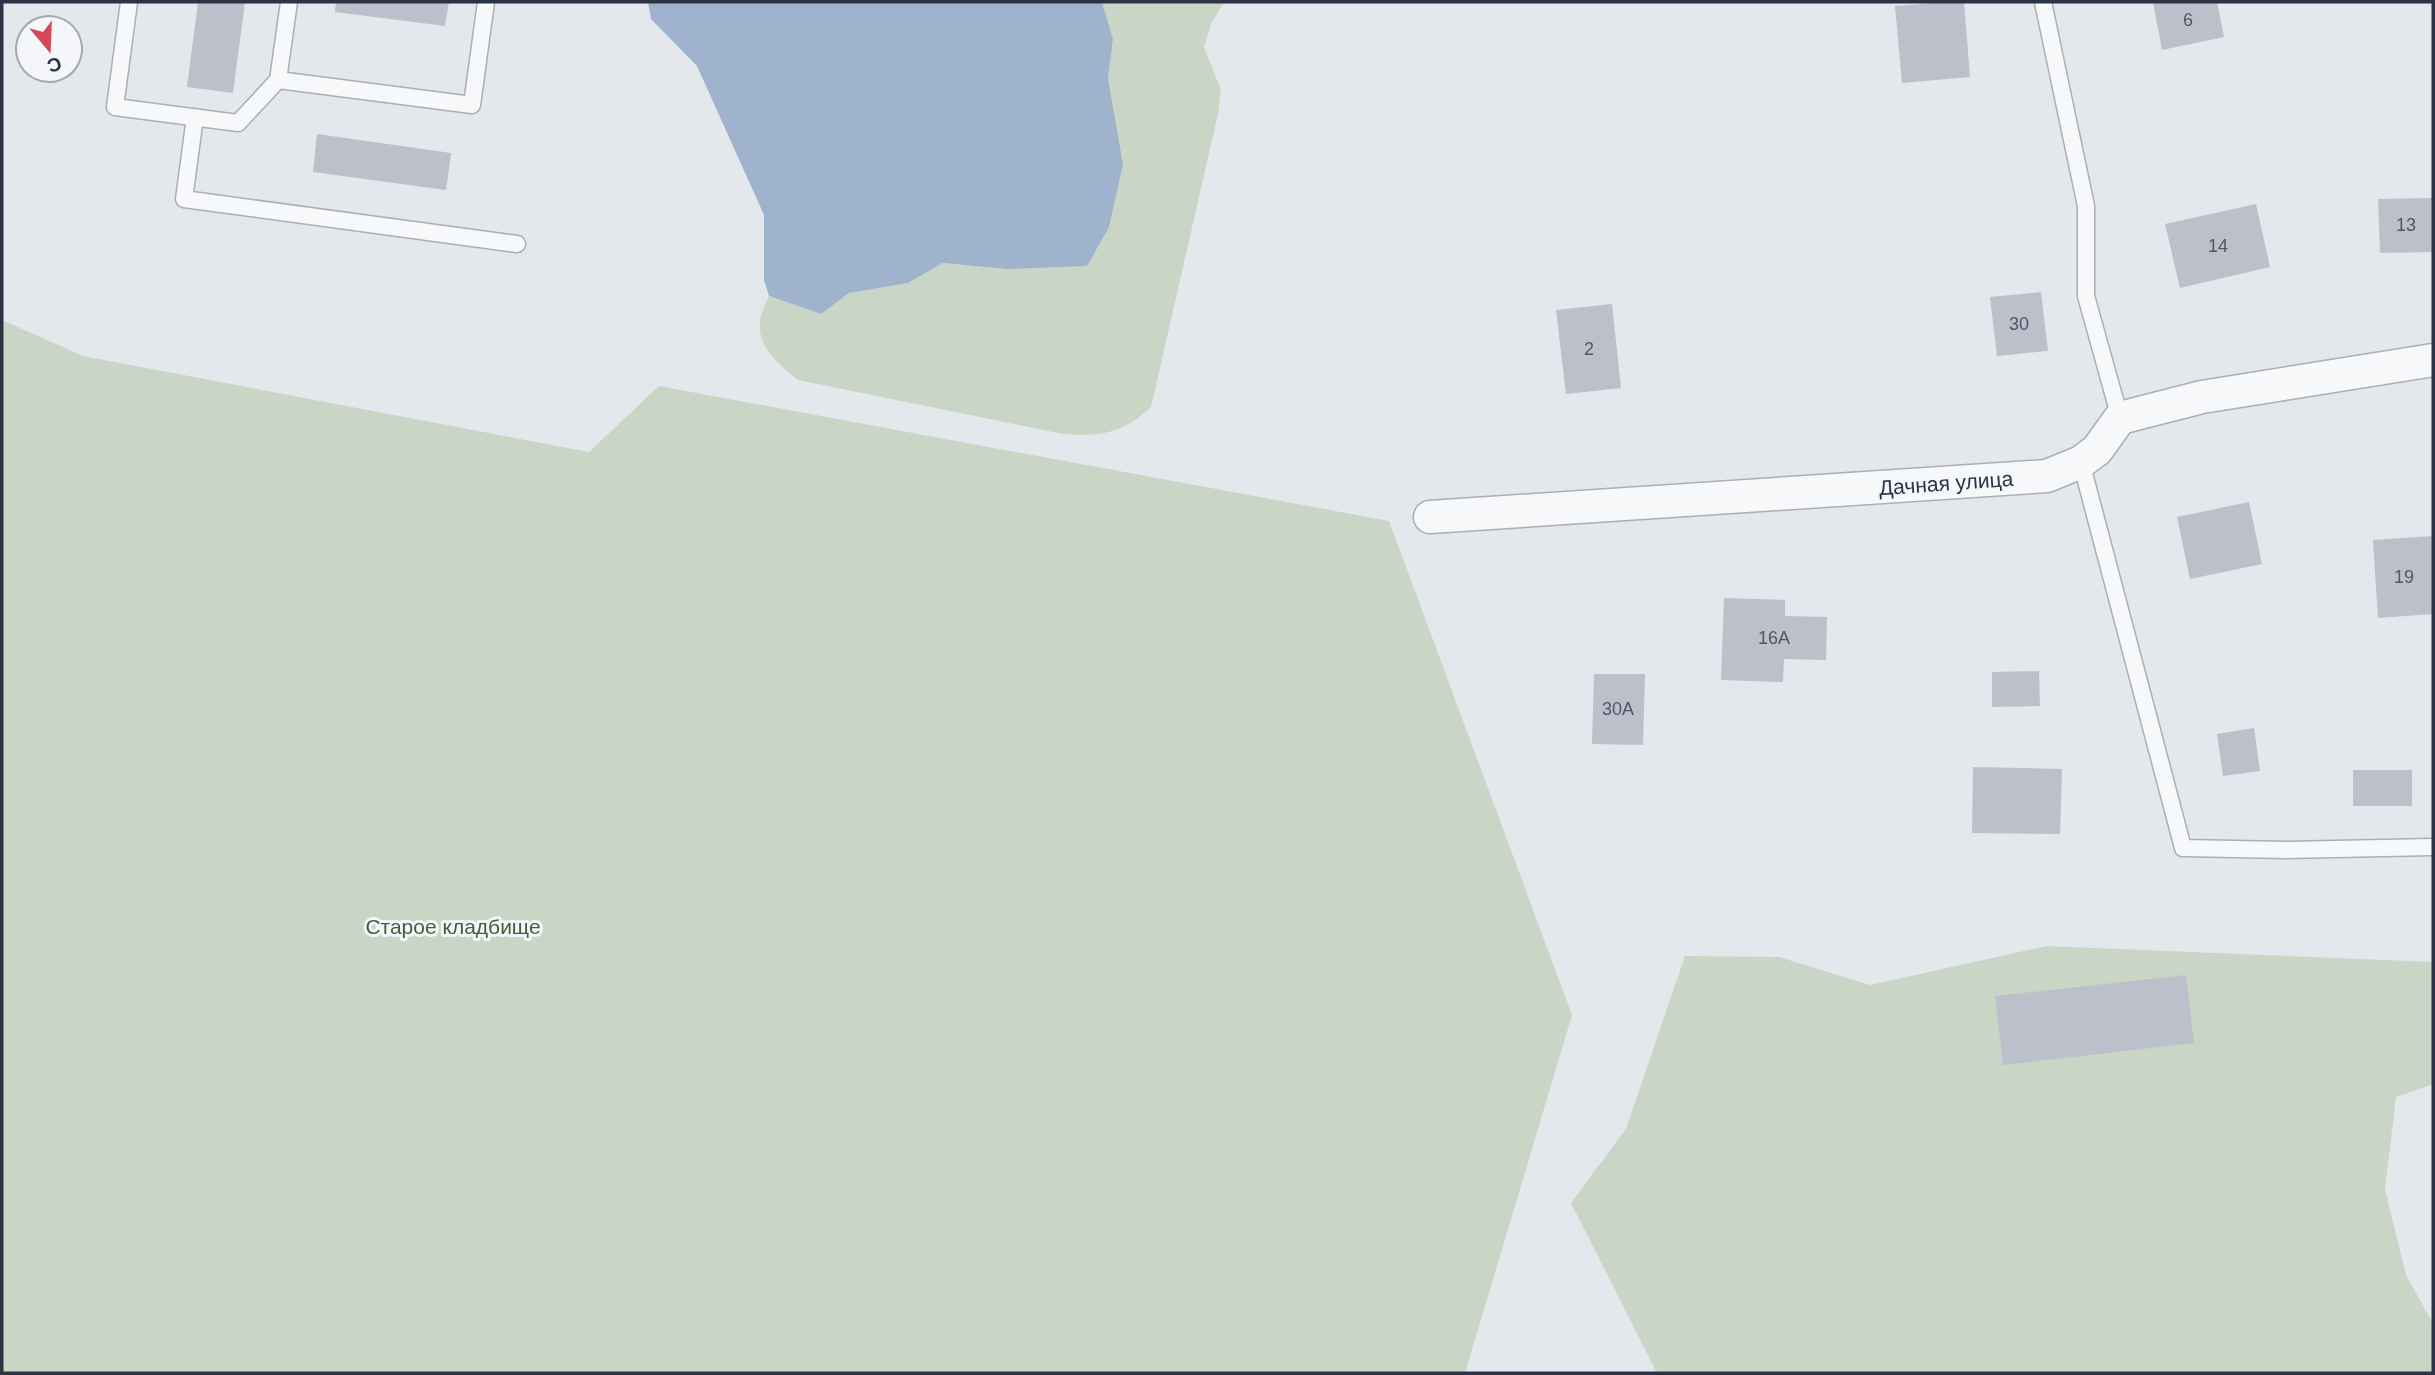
<svg xmlns="http://www.w3.org/2000/svg" width="2435" height="1375" font-family="Helvetica,sans-serif">
  <style>
    .green { fill: #c9d6c5 }
    .water { fill: #9fb4cc }
    .building { fill: #bbc0ca }
    .lines { fill: none; stroke-linecap: round; stroke-linejoin: round }
    .lane-casing { stroke: #a9aeb7; stroke-width: 19 }
    .street-casing { stroke: #a9aeb7; stroke-width: 35 }
    .lane { stroke: #f7f8fa; stroke-width: 16 }
    .street { stroke: #f7f8fa; stroke-width: 32 }
    .labels { text-anchor: middle; dominant-baseline: central; stroke-width: 6; stroke-linejoin: round; paint-order: stroke }
    .number-label { font-size: 18px; fill: #4f5766 }
    .street-label { font-size: 21px; fill: #2b3445; stroke: #f4f6f9 }
    .park-label { font-size: 21px; fill: #3f6138; stroke: #f4f6f9 }
  </style>
  <rect width="100%" height="100%" fill="#e4e7ec"/>
  <path class="green" d="M1102,2H1224L1211,24L1204,47L1221,90L1218,114L1151,407C1123,433 1101,437 1063,434L798,380C780,365 757,348 760,322C760,314 766,304 769,296L820,314L849,293L908,283L943,263L1006,269L1123,164L1108,78L1113,39Z
    M2,320L83,356L589,452L659,386L1389,521L1572,1015L1465,1373H2Z
    M2047,946L2433,962V1084L2396,1097L2385,1189L2406,1275L2433,1324V1373H1657L1571,1203L1626,1129L1685,956L1779,957L1870,985Z"/>
  <path class="water" d="M648,2H1102L1113,39L1108,78L1123,164L1109,227L1087,266L1006,269L943,263L908,283L849,293L821,314L769,296L764,280V215L697,66L651,19Z"/>
  <path class="building" d="M198,2H245L233,93L187,87Z
    M336,2H449L445,26L335,12Z
    M1947,2H1964L1970,77L1902,83L1895,6Z
    M2153,2H2217L2224,37L2162,50Z
    M317,134L451,153L446,190L313,172Z
    M2433,198V252L2380,253L2378,199Z
    M2256,204L2270,267L2180,288L2165,224Z
    M2041,292L2048,351L1997,356L1990,297Z
    M1612,304L1621,388L1566,394L1556,310Z
    M2249,502L2262,564L2190,579L2177,517Z
    M2433,536V614L2378,618L2373,540Z
    M1724,598L1785,600V616L1827,617L1826,660L1784,659L1783,682L1721,680Z
    M2039,671L2040,706L1992,707V672Z
    M1594,674H1645L1643,745L1592,744Z
    M2254,728L2260,771L2223,776L2217,734Z
    M1973,767L2062,769L2060,834L1972,833Z
    M2353,770H2412V806H2353Z
    M2186,975L2194,1043L2003,1065L1995,996Z"/>
  <g class="lines">
    <defs>
      <path id="lane" d="M129,2L115,107L238,123L278,80L289,2
        M2043,2L2086,206V296L2120,418
        M278,80L472,105L486,2
        M195,117L184,199L517,244
        M2081,462L2183,848L2286,850L2433,847"/>
      <path id="street" d="M1430,517L2047,476L2081,462L2097,450L2120,418L2202,397L2433,360"/>
    </defs>
    <use href="#lane" class="lane-casing"/>
    <use href="#street" class="street-casing"/>
    <use href="#lane" class="lane"/>
    <use href="#street" class="street"/>
  </g>
  <g class="labels">
    <g class="number-label">
      <text x="2188" y="20">6</text>
      <text x="2406" y="225">13</text>
      <text x="2218" y="246">14</text>
      <text x="2019" y="324">30</text>
      <text x="1589" y="349">2</text>
      <text x="2404" y="577">19</text>
      <text x="1774" y="638">16А</text>
      <text x="1618" y="709">30А</text>
    </g>
    <g class="street-label">
      <text transform="translate(1946 483) rotate(-4)">Дачная улица</text>
    </g>
    <g class="park-label">
      <text x="453" y="926">Старое кладбище</text>
    </g>
  </g>
  <rect width="2435" height="1375" fill="none" stroke="#2b3445" stroke-width="7"/>
  <g transform="translate(49 49) rotate(161)"><circle r="33" fill="#f4f6f9" stroke="#a4a8b1" stroke-width="2"/>
  <path d="M0-5L12 26L0 18L-12 26Z" fill="#d1495b"/>
  <text y="-10" font-size="19" font-weight="bold" text-anchor="middle" fill="#2b3445">С</text>
  </g>
</svg>
